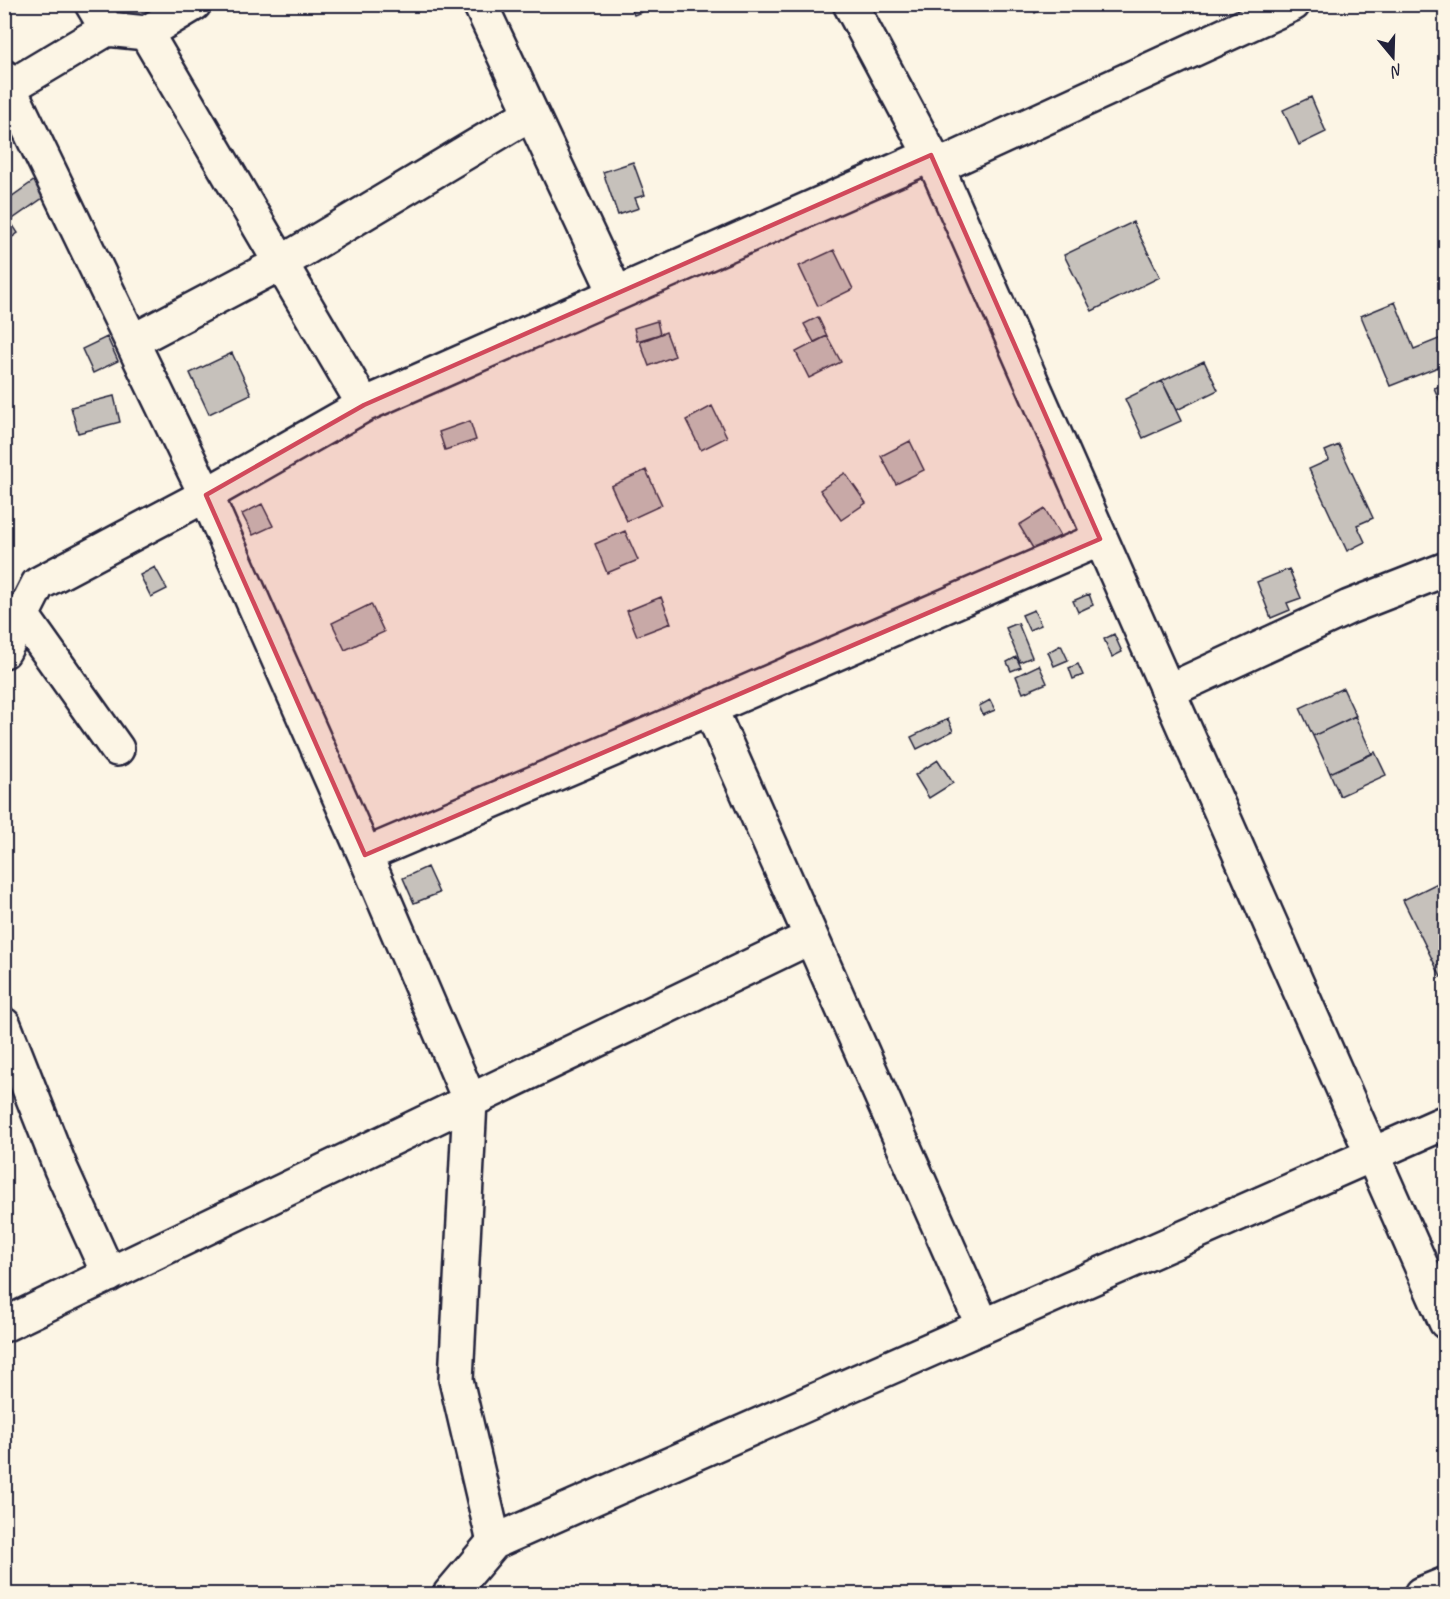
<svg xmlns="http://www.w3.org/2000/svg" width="1450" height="1599" font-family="Caveat,sans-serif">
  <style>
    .building { fill: #c6c1bb; stroke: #22223b; stroke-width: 1.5 }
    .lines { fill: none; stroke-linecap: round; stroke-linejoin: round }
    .street-casing { stroke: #22223b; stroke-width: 38 }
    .secondary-casing { stroke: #22223b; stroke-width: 38 }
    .street { stroke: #fcf5e5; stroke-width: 33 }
    .secondary { stroke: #fcf5e5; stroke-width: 33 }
    .marked { fill: #d1495b; fill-opacity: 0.2; stroke: #d1495b; stroke-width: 4.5; stroke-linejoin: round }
  </style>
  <rect width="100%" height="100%" fill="#fcf5e5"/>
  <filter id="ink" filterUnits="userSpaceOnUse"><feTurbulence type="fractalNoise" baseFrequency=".0167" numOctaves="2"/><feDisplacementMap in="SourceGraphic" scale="12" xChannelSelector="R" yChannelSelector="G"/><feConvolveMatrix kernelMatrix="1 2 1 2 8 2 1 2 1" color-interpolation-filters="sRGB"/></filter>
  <g filter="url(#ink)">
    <path class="building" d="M629,4H644L646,10L634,15Z
      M1031,4H1052L1035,13Z
      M1311,97L1326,132L1299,145L1283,110Z
      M633,162L645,195L635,198L639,208L618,215L603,172Z
      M35,180L47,195L10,221L18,233L4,243V202Z
      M1133,222L1160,277L1092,311L1064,255Z
      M834,250L853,289L818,306L799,266Z
      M1395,302L1414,349L1446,336V364L1390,386L1361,316Z
      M818,317L827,336L814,342L804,324Z
      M657,321L660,334L637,341L634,328Z
      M666,332L675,356L649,366L640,342Z
      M827,336L841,362L809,378L796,352Z
      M107,337L118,361L93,373L82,349Z
      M232,353L251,394L209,414L190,373Z
      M1204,361L1218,390L1177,410L1162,381Z
      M1162,381L1181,421L1143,438L1125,399Z
      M1446,384V415L1434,388Z
      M114,396L120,422L78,433L71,407Z
      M712,406L727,437L701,450L686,420Z
      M470,421L476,440L445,450L439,432Z
      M910,441L924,470L896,484L881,456Z
      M1339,445L1373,518L1357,525L1365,542L1347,551L1309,469L1329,460L1325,451Z
      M646,470L662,505L627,521L611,486Z
      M845,473L866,503L841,520L820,490Z
      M262,504L273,526L253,535L242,514Z
      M1045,509L1060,536L1034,550L1019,525Z
      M625,531L638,560L607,573L595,544Z
      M155,567L167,589L151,597L140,575Z
      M1289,569L1301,598L1287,603L1290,610L1271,618L1257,582Z
      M1089,594L1093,605L1078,612L1073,601Z
      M661,597L671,623L637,636L627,611Z
      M371,604L384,632L345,650L332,623Z
      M1034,610L1041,625L1029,630L1022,615Z
      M1018,623L1032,657L1020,662L1006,628Z
      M1114,634L1122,652L1112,657L1104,639Z
      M1061,645L1068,660L1054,666L1048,652Z
      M1016,657L1021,667L1011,671L1007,662Z
      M1078,664L1083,675L1073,679L1069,668Z
      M1039,665L1047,683L1023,693L1016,676Z
      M1343,688L1356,716L1313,736L1300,708Z
      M990,700L995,710L983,715L979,706Z
      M1355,716L1372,754L1330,773L1313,736Z
      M948,719L953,731L917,749L911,737Z
      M1375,752L1386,775L1340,796L1330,773Z
      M938,760L953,783L929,798L915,775Z
      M427,867L439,893L414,903L403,878Z
      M1446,879V975L1441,977L1403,900Z"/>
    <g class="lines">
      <defs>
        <path id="street" d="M92,4L107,29
          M480,4L616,294
          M146,33L364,405
          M4,77L206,495L365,855L470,1101L456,1380L494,1542L1446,1122
          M10,87L107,29L146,33L194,4
          M937,167L1293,4
          M133,341L281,263L531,113
          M22,615L117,749
          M4,651L38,584L206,495L364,405L931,155
          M1166,688L1181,685L1349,607L1446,569
          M710,708L983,1326
          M365,855L710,708L1100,539
          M4,1025L61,1169L109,1275
          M4,1325L811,937
          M450,1594L494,1542
          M1421,1594L1446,1584"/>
        <path id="secondary" d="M850,4L937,167L1446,1322"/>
      </defs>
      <use href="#street" class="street-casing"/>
      <use href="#secondary" class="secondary-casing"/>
      <use href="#street" class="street"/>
      <use href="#secondary" class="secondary"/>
    </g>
  </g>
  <path class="marked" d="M931,155L1100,539L365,855L206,495L364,405Z"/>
  <rect width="1450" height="1599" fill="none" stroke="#fcf5e5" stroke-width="24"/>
  <rect x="12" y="12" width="1426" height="1575" fill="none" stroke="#22223b" stroke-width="2" filter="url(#ink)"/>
  <g transform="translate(1393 57) rotate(161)" stroke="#fcf5e5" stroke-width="4.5" paint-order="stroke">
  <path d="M0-4.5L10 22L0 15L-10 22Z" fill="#22223b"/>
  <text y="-9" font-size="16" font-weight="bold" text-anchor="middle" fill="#22223b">N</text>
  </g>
</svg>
